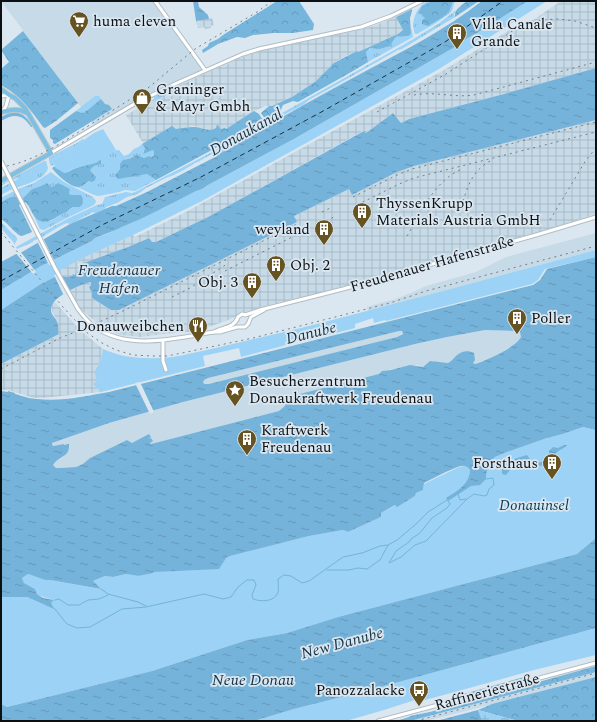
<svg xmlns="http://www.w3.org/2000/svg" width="597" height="722" viewBox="0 0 597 722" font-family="Spectral,serif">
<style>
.built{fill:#c6dae7}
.industrial{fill:url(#industrial-grid)}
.grass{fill:url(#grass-tufts)}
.forest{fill:url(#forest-crowns)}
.wetland{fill:url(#wetland-marsh)}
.park{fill:#9bd2f5}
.water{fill:url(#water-ripples);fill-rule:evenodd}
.pier{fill:#dbe7f0}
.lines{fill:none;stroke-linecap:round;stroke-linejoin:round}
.stream{stroke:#75b3da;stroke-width:1}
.ferry{stroke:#153243;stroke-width:1;stroke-dasharray:5 4;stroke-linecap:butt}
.minor-casing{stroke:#b1bdc5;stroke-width:5}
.major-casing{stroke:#c5c6c6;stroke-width:6}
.minor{stroke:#fff;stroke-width:3}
.major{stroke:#7cc0e3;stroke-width:4}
.rail{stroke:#777f85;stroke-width:1;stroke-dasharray:2 4;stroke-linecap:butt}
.minor-bridge-casing{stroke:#b1bdc5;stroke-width:5;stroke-linecap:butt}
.minor-bridge{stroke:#fff;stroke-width:3}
.labels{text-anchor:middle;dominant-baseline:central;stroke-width:3.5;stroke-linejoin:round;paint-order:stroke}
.poi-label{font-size:15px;fill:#0c1013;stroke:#dbe7f0;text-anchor:start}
.street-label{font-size:15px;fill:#0c1013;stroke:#dbe7f0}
.park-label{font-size:15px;font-style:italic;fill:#043a54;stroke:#dbe7f0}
.water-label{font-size:16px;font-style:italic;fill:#153243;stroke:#dbe7f0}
</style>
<defs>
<pattern id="industrial-grid" width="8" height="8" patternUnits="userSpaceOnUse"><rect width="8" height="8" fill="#c6dae7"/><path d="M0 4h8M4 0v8" fill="none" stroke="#a9bac5"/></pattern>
<pattern id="grass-tufts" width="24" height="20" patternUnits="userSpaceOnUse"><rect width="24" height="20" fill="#9bd2f5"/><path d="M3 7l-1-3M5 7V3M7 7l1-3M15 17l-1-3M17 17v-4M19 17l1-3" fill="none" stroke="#84b3d1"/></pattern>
<pattern id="forest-crowns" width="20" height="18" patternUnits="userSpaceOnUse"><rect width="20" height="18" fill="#76b5dc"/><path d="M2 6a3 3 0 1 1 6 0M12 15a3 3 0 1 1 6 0" fill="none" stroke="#659bbc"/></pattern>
<pattern id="wetland-marsh" width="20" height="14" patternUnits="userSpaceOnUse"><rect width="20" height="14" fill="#9bd2f5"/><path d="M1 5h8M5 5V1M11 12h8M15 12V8" fill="none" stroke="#84b3d1"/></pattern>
<pattern id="water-ripples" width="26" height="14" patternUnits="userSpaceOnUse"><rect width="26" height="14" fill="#75b3da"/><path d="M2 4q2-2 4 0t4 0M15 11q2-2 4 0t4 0" fill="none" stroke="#6499ba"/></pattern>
</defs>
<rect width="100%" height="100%" fill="#dbe7f0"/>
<g class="built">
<path d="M1 1H155L205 70 154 94 96 127Z"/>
<path d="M596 233V250L368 311 367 307 383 302 393 300 411 293 426 286 476 272 506 257Z"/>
<path d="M485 330 518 331 520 332 521 337 519 340 511 347 493 357 475 364 455 357 451 362 448 363 430 361 423 367 417 365 382 371 379 374 285 406 280 411 151 444 148 439 132 443 127 440 90 458 83 465 76 467 60 468H56L53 465 55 462 65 455 64 444 53 446 52 444V443L109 423 183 402 415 344 447 337Z"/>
<path d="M399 331H402L403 333 397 337 209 385 205 384 203 383 204 380 208 378Z"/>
<path d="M596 672V677L427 721H410Z"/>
</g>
<g class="industrial">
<path d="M561 1H596V68L504 94 409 119 401 123 393 113 366 133 363 131 208 217 156 242H152L148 238 128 247 81 264 77 273 69 277 62 276 59 270 85 257 133 235 135 237 186 212 444 70 521 23 533 20Z"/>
<path d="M396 17 403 30 398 34 358 52 357 51 344 57 332 64V65L320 78 292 97 272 106H265L257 110 246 116 226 129 222 130 217 124 216 128 212 130H205L194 126 176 129 173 128 143 143 126 115 154 99 157 104 159 98 167 91 176 87 219 67H222L235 60 250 54 276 47 355 31 373 26Z"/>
<path d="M212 18 214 25 211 26V28L205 29 204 27 198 28 196 21Z"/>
<path d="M596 120V214L537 233 327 291 269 305 198 331 164 334 141 337 120 335 102 327 84 312 80 308 70 291 83 284 90 282 91 284 89 287 92 293V298L111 310H119L296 222 294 216 349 189 352 195 397 172 414 166Z"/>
<path d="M55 302 79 329 103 349 100 363 98 365 97 380V388L101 392 41 398H34L8 390H1V364L59 334 57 321 52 311V306Z"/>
</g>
<g class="grass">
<path d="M427 1H455L452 11 450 13 436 23 417 34H415C410 22 416 8 427 1Z"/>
<path d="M456 10 454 14 455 17 402 49 398 50 338 84 309 100 303 105 258 128 260 130 242 141 240 138 229 145V149L220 154V152L218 153 216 150 405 44 438 24Z"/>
<path d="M411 27 413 36V37L368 62 366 52 370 48 380 49 390 46 395 38 398 36H408L411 33Z"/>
<path d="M175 86 176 87 179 92 177 90 160 98 161 101 158 102 157 104 154 99V97Z"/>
<path d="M95 96H99L101 99 89 109 83 113 76 111Z"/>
<path d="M83 139 84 140 64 154 52 160 54 165 51 166 49 161V157L77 143Z"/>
<path d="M142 144 145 148 143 153 153 150 154 152V155L152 157 149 156 144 158 138 155H136L132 158 125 159 120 167V169L116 174 130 176 147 174 156 180 135 191 125 190 119 192 99 196 94 195 77 187C84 186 90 181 95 175L90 170 94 166 100 164 101 159C107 155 111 150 119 150L124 156C130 154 130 153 134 149 137 148 140 146 142 144Z"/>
<path d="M216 150 217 152H215L198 162H197C190 166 175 176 168 177L146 188 141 192 135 195 127 197 117 203 106 207 105 209 95 213 93 212 78 220 77 221 70 224 67 223 62 225 42 237 33 241V242L17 249 16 247 69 218 97 205 102 204 105 197 126 192 132 193 135 192Z"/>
<path d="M44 161H46L48 168C45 180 23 185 13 189 9 190 5 193 1 195V188L18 179 19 178 7 182 1 186V184Z"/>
<path d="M51 172 52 173 64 182 93 197 96 201 95 204 92 206 71 216 44 230 40 229 34 216 37 219 51 221 62 214 67 212 73 207 77 195H72L69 194 70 189 58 184 54 186 51 187 47 183 41 186 32 189 23 198C11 195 10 196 1 203V198L18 189 34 183Z"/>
<path d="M1 222 17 238V240L14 245V243L1 228Z"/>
</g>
<g class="forest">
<path d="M277 1H299L314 24 313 30 293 33H274L253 35 245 38 237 37 218 44 203 53 202 50 208 46 209 43 218 39 223 35Z"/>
<path d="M432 1H453L449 12 443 17 428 26 422 24V20L425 18 422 14H419L418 13 422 6Z"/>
<path d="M467 1H479L455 17C454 9 461 6 467 1Z"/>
<path d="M412 9V11L410 18 411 33 410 35 408 36H398L395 38 390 46 380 49 370 48 366 52 368 62 353 71 298 102 293 101 283 105 280 112 266 120 261 113 269 106H272L292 97 316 81 332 65V64L357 51 358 52 398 34 403 30 396 17Z"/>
<path d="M23 31 78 103 56 121 45 128 43 127C30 109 21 96 1 85V69L9 62 1 50Z"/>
<path d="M101 99 105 104 109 105 112 109 55 144 53 143V140L50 138V130L76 111 83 113 89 109Z"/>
<path d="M254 111 259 114 264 122 156 180 147 174 118 179 116 177V174L120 169V164L123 160 132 158 136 155H138L144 158 149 156 152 157 154 155V152L153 150 143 154 145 148 142 144 172 126 176 129C181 128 187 127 193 127 201 126 207 133 216 128L217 124 221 129 225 128 226 129 246 116Z"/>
<path d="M14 112C24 113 28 119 33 127H31C23 114 14 113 1 121V117L9 113Z"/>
<path d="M101 159V164L94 166 90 170 96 177 95 180 92 182 89 181C86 183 82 187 78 187 70 187 56 174 52 168L55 166 56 168 68 172C78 165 91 166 101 159Z"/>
<path d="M47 183 51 187 54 186 58 183 70 189 69 194 72 195H81L83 199 82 205 79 207C78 207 74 207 73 207 71 208 69 210 68 211 64 214 66 212 62 214 54 218 48 225 38 220 32 216 31 207 25 202L19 205 32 232C29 233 25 235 22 236 17 236 8 223 1 219V203C10 196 11 195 23 198L32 189 41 186Z"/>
<path d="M596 666V672L410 721H396L409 717 410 716 430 712Z"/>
<path d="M524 677 525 680 460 697V695Z"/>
<path d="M596 677V721H518L478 710 492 704Z"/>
</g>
<path class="wetland" d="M478 710 518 721H482Z"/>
<g class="park">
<path d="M528 1H547L439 69 200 202 133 235 85 257 60 270 62 276 45 282 1 310V290L41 266 92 241C96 236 102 236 107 234 112 232 115 229 120 228L165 207 195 191 206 187 208 185 292 140 455 47 459 43 482 30Z"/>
<path d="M103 129 116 150 113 151 112 152H111L96 163 72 169 66 173H64L56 168 52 160 64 154 94 133Z"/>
<path d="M596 250V257L545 269 538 280 532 284 386 321 385 320 374 323 373 318 355 324V328L309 340 307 335 285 342 286 345 241 357 239 348 203 356 205 366 101 392 93 384 97 381C93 369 96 371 100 362 102 358 102 353 103 349 120 357 141 359 159 358 175 358 191 353 207 350 239 343 270 335 301 328 400 303 498 276 596 250Z"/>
<path d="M583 427 594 430H596V538L577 554 338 617 287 633 247 640 152 671 7 707 1 704V597H27L50 607 51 603 54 600 43 597 37 594 35 589 24 583 22 578 28 574 45 580H50L100 589 93 581 105 576 113 577 126 574 138 576 153 572 226 558 230 556 309 536 343 530 348 532 381 517V513L396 505 397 506 415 496 416 493 423 490 424 484 457 468 495 457 507 452 547 438 563 434Z"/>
<path d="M596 628V655L534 670 440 696 425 700 421 698 384 710 346 721H254L294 709 377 688Z"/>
</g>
<g class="water">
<path d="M193 1H198L199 7 208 15 209 19 196 21Z"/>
<path d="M482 1H528L482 30 459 43 455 47 292 140 208 185C204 189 197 190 192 193 169 205 146 217 122 227 118 229 113 231 108 233 102 236 96 236 92 241L41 266 1 290V262L16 254 22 252 70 224 112 206H116L147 192 217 156 218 153 221 152V153L229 149C272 122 317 97 362 73 403 51 445 30 482 1Z"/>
<path d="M596 68V120L414 166 397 172 352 195 349 189 294 216 297 222 119 310H111L92 298V293L89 287 91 285V283L90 282C80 285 60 294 54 302 52 305 51 308 51 311 52 316 56 318 57 322 59 325 58 331 59 334L1 364V310L41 284 55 277 62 276 68 277 72 276 73 274 74 275 77 273 81 264 128 247 149 238 152 242H156L208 217 364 131 366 133 393 113 401 123 409 119 504 94Z"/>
<path d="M596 257V430H595L583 427 563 434 547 438 507 452 495 457 489 462 486 475V479L480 485 471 486 448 501 446 498C456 492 470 484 470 470 469 468 468 467 465 466 459 464 431 480 424 483L423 490 416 493 415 496 397 507 395 505 381 513V517L348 532 343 530 309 536 230 556 226 558 219 569 154 572 153 573 138 576 126 574 113 577 105 576 93 581 101 589 50 580H45L28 574 22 578 24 583 35 589 37 594 43 598 54 600 51 603 54 609 27 597H1V391L8 392V391L15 393V394C23 396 30 399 37 399 61 402 86 396 109 392L533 285 540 280 547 269ZM485 330 518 331 520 332 521 337C515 348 487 360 475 364L473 363 475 360 474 353C468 350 461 351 456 356 453 359 452 361 448 363L430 361 423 367 410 365 391 370 382 371 379 374 288 397 285 406 279 411 151 444 150 443 153 441 151 438 148 439 151 437 149 434 132 443 127 440 90 458 83 464 76 467 60 468H56L53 465C59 455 70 458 69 444L64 445V444L53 446 52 444V443L109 423 183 402 415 344 447 337ZM399 331H402L403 334 397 337 209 384H205L203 383 204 380 208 378Z"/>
<path d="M564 445H567C564 449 560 449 556 453 555 454 554 457 553 458 545 469 536 466 526 462L512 467 506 475 502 474V468L517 458 527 455 532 462C540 464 544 462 549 455V451L553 447 558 448Z"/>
<path d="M596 538V628L377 688 294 709 254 721H1V704L7 707 152 671 247 640 287 633 338 617 577 554Z"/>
<path d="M478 710 482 721H436Z"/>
</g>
<g class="pier">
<path d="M43 238 55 262 49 265 37 241Z"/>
<path d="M19 250 24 256 36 272 33 274 15 252Z"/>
<path d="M61 274 71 293 64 296 54 275Z"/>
<path d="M140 382 154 412 150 414 135 383Z"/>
</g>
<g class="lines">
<g class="stream">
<path d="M458 494 460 500 466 499"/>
<path d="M448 501 450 504 447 508 432 518 420 533 411 539 409 542 396 551 389 563 401 557 415 545 426 541 467 499 474 494 484 496 487 495 489 489 494 485 493 478 486 479"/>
<path d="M327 570H349L358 568 367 569 380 560 388 545 397 540 416 524 428 512 447 500"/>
<path d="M101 589 108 594 138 602 146 606"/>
<path d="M55 600 59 599 68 605H79L88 600 99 599 108 595"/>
<path d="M54 608 67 624 77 628 90 627 122 609 146 607 204 594 223 599 231 597 238 587 247 580H254L256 585 252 595 253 599C261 602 275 602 278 592 279 588 278 583 278 579L284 575 291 576 302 583 309 581 343 557 362 553 380 546 388 545"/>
</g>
<path class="ferry" d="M1 281 102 225 201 177 325 110 445 42 503 1"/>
<defs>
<g id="minor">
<path d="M155 1 205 70"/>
<path d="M1 96 9 95 6 106 2 112"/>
<path d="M51 153 136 103 177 83 243 54 259 49 361 27 391 16 422 1"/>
<path d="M78 309C83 316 88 322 95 327 129 351 176 338 214 332H220L237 327H245L248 324 251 317 264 310"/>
<path d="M214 332C222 327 235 328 238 317L242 314 245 315 260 310 343 289 536 235 596 217"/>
<path d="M163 341V361L166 370"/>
<path d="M378 721 596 663"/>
</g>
<g id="major">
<path d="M1 89 9 95 15 98 25 108 51 153 1 181"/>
<path d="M1 112C11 110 18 108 27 113"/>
</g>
</defs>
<use href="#minor" class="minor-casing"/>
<use href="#major" class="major-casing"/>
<use href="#minor" class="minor"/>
<use href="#major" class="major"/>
<g class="rail">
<path d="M414 95C434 91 454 98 474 95L596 62"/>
<path d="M377 112 446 74 514 30 526 24 541 20 558 19 575 21 596 28"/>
<path d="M1 167C23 164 44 153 63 142L148 88 195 49 257 12 272 1"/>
<path d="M353 197 397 175 412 169 596 122"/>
<path d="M357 205 399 184 414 178 596 132"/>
<path d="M461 207C468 187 470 173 490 161"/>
<path d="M322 212 330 208"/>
<path d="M550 220 586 160 596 148"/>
<path d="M326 221 334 217"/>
<path d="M1 232 62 306 86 332 102 343 116 350 133 355 152 356H167L182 353 253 338 390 303 426 291 596 246"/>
<path d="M407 236C422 211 434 181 462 169"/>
<path d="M225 271 302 232"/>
<path d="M172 297 190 288 227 264"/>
<path d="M95 324 125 310 297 224"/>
<path d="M1 369 60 338 78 331"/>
<path d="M416 721 596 673"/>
</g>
<defs>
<path id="minor-bridge" d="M1 161 55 268 78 309"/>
</defs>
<use href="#minor-bridge" class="minor-bridge-casing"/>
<use href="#minor-bridge" class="minor-bridge"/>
</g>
<defs>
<symbol id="supermarket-pin" viewBox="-11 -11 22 30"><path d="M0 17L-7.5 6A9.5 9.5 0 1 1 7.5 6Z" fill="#675322" stroke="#dbe7f0"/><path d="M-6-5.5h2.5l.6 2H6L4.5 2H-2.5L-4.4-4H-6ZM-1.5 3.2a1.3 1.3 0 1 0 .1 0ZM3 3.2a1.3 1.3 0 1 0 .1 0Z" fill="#fff"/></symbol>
<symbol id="building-pin" viewBox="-11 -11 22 30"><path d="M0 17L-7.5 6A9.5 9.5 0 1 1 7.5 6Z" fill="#675322" stroke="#dbe7f0"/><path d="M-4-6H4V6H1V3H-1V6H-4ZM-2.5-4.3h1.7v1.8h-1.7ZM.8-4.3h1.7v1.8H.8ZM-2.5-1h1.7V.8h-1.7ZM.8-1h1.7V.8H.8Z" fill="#fff"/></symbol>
<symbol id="shop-pin" viewBox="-11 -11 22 30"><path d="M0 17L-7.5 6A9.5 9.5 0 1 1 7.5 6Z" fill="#675322" stroke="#dbe7f0"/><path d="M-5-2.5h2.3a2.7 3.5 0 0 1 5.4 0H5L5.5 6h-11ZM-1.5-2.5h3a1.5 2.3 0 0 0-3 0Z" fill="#fff"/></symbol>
<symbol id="restaurant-pin" viewBox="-11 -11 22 30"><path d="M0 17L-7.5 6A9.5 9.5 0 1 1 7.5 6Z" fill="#675322" stroke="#dbe7f0"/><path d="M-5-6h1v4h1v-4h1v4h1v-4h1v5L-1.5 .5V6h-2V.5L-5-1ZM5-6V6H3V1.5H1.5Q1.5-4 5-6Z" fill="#fff"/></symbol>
<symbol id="sight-pin" viewBox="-11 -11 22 30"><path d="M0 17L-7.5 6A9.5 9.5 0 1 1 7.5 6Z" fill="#675322" stroke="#dbe7f0"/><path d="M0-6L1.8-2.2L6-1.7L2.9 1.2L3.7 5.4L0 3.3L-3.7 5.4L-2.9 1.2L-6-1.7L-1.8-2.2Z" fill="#fff"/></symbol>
<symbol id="bus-pin" viewBox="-11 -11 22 30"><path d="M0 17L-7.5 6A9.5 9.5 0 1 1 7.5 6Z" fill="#675322" stroke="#dbe7f0"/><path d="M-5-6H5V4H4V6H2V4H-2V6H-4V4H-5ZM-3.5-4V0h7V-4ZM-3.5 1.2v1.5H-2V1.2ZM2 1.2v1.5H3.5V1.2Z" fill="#fff"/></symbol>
</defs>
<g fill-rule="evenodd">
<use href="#supermarket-pin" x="68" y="10" width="22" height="30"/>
<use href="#building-pin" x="446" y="22" width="22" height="30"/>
<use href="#shop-pin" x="131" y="87" width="22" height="30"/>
<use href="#building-pin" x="351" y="201" width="22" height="30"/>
<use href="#building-pin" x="313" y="218" width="22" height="30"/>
<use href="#building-pin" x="265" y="254" width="22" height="30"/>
<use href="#building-pin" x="241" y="271" width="22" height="30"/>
<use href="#building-pin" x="506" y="307" width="22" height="30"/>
<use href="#restaurant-pin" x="187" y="315" width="22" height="30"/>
<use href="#sight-pin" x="224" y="379" width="22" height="30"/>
<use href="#building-pin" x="236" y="428" width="22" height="30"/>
<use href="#building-pin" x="541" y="452" width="22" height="30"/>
<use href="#bus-pin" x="408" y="679" width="22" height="30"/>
</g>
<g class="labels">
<g class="poi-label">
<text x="93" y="21">huma eleven</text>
<text x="471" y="24">Villa Canale<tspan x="471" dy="17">Grande</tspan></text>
<text x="156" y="89">Graninger<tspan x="156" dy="17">&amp; Mayr Gmbh</tspan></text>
<text x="376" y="203">ThyssenKrupp<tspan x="376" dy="17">Materials Austria GmbH</tspan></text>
<text x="310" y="229" text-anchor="end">weyland</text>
<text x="290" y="265">Obj. 2</text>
<text x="238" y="282" text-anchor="end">Obj. 3</text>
<text x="531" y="318">Poller</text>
<text x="184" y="326" text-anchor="end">Donauweibchen</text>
<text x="249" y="381">Besucherzentrum<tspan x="249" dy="17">Donaukraftwerk Freudenau</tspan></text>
<text x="261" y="430">Kraftwerk<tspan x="261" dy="17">Freudenau</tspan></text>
<text x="538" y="463" text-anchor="end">Forsthaus</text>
<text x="405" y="690" text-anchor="end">Panozzalacke</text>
</g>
<g class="street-label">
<text transform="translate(432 264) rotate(-16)">Freudenauer Hafenstraße</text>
<text transform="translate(487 692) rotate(-15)">Raffineriestraße</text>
</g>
<g class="park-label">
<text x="534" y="505">Donauinsel</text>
</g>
<g class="water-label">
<text transform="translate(246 132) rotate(-29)">Donaukanal</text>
<text x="119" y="270">Freudenauer<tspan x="119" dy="18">Hafen</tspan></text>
<text transform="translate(311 333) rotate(-14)">Danube</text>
<text transform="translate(342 643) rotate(-15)">New Danube</text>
<text x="253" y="680">Neue Donau</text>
</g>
</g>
<rect width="597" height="722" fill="none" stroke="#0c1013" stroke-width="4"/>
</svg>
